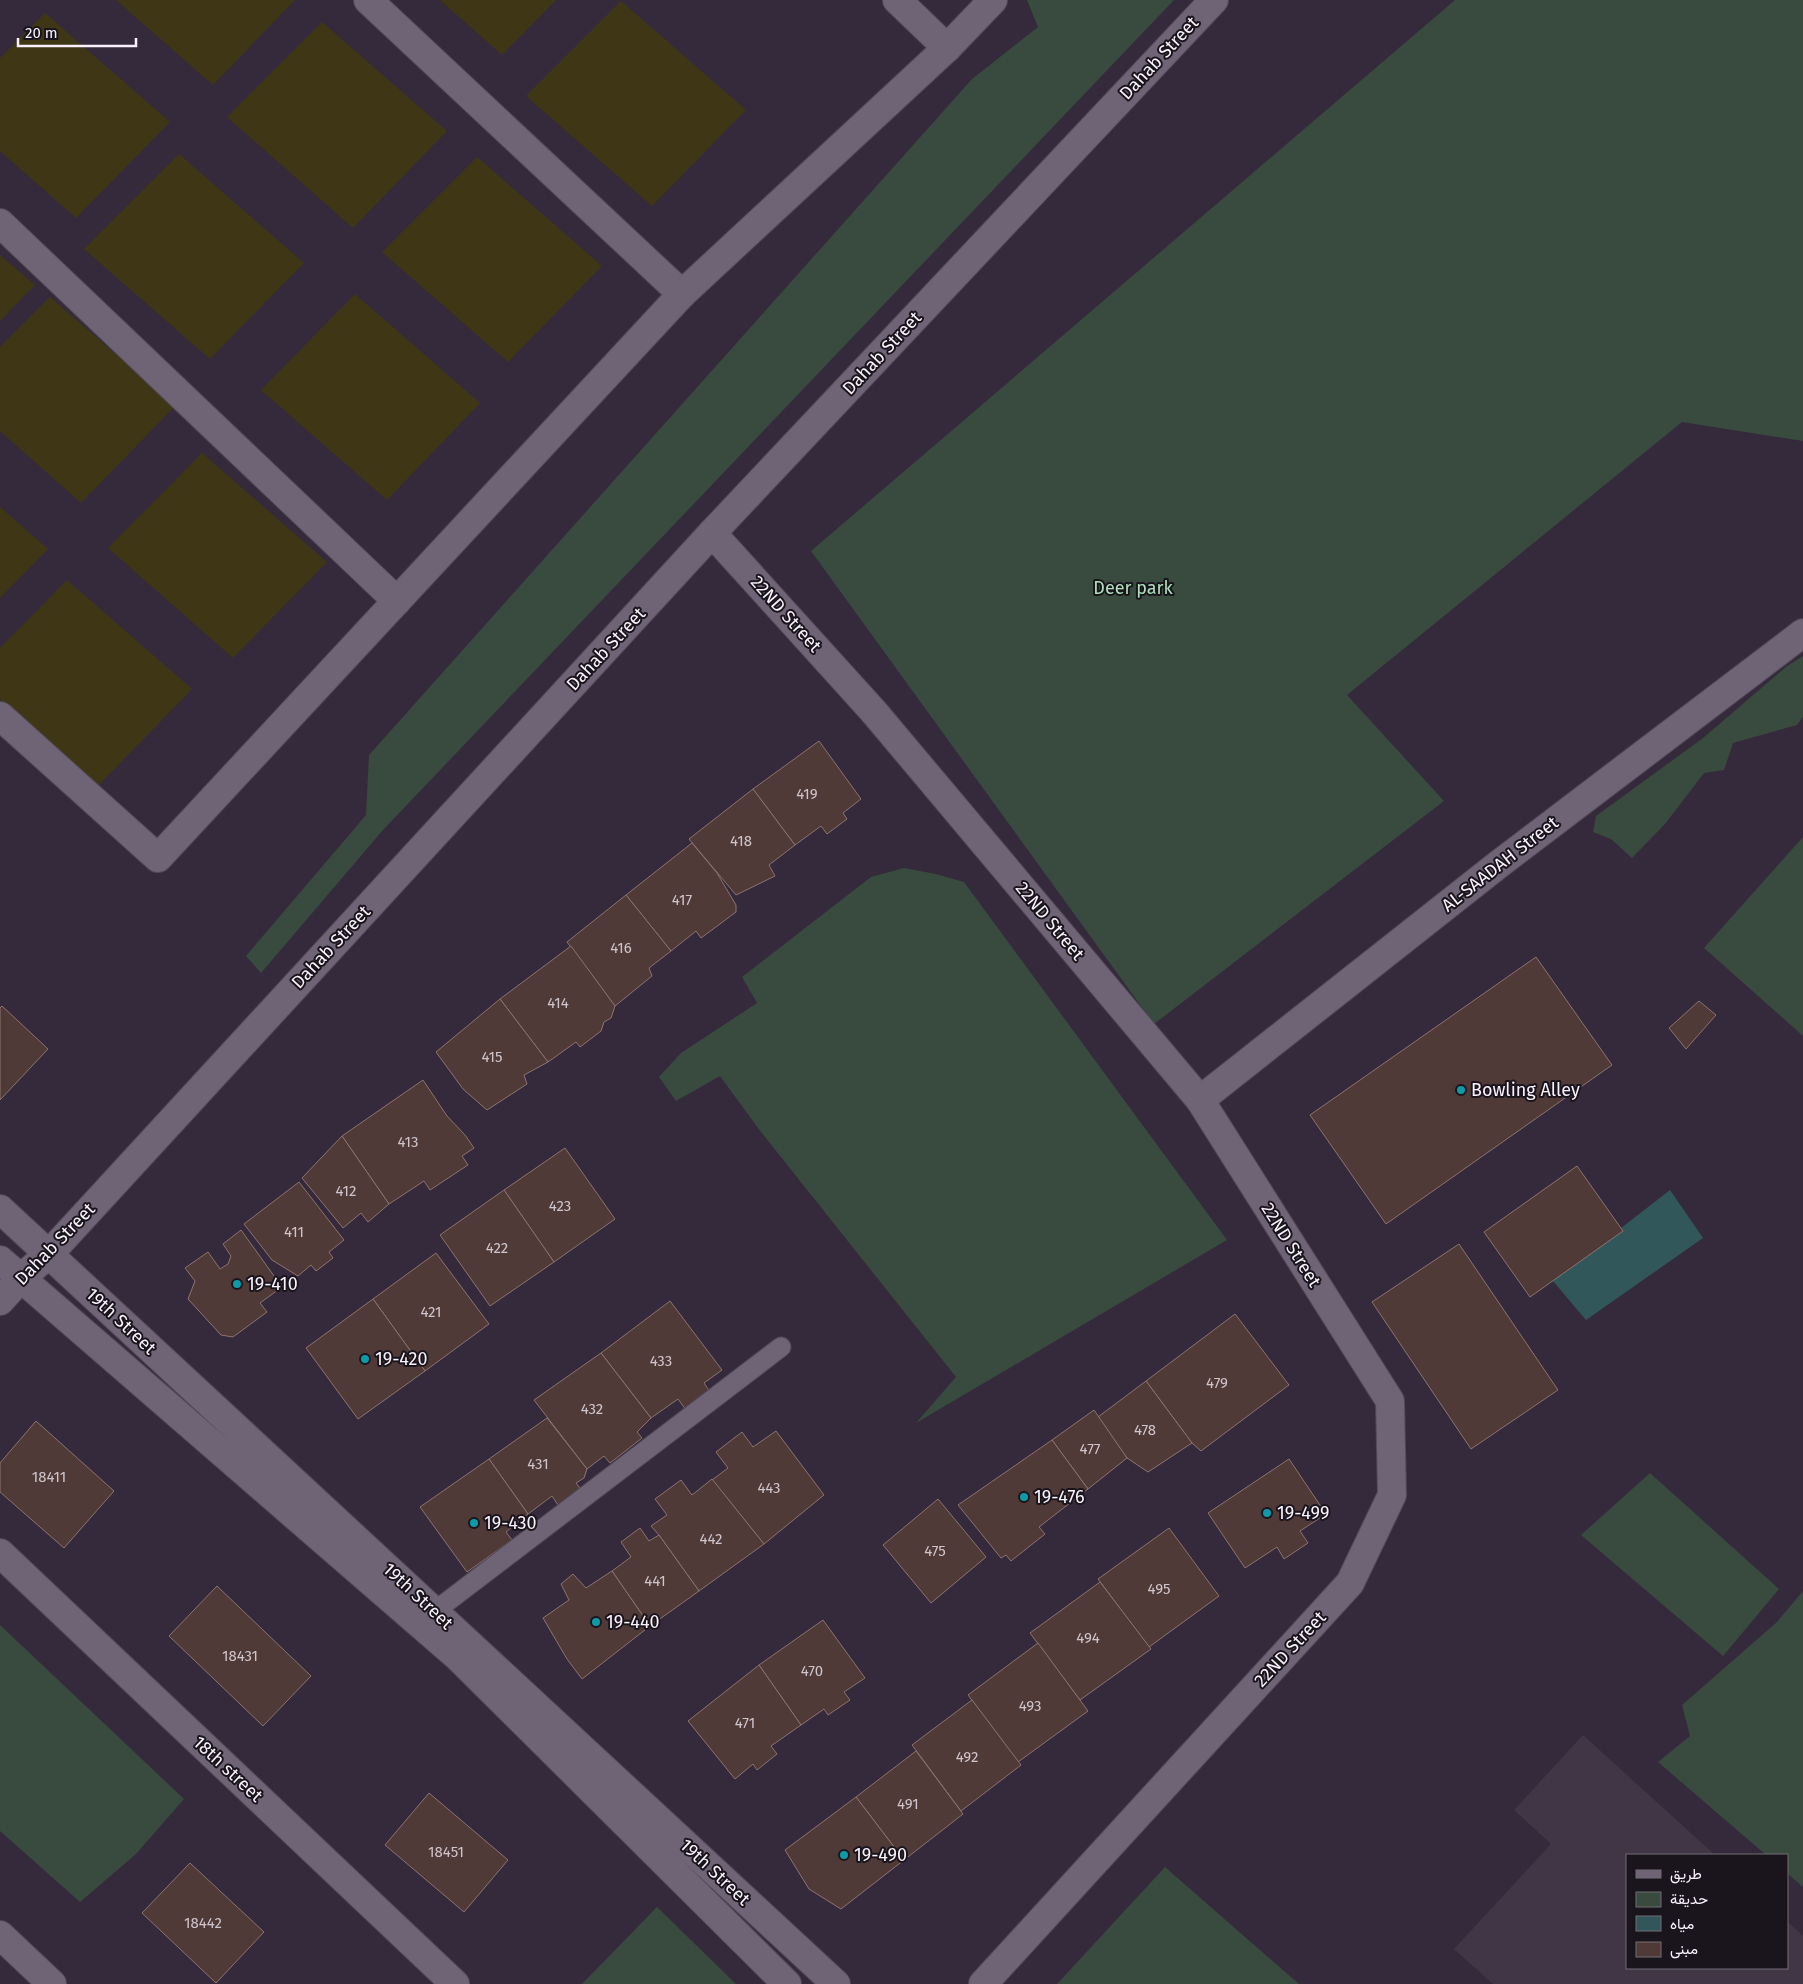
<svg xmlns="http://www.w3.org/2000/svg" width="1803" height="1984" viewBox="0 0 1803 1984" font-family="'Fira Sans',Vazirmatn,sans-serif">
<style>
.education{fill:#403646}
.green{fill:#394a3e}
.sand{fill:#3f3616}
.water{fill:#32575b}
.building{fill:#503a37;stroke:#8c736f}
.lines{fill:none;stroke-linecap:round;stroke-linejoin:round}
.lane-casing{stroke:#514956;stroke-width:21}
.street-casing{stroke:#514956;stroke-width:30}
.lane{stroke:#6f6376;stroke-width:19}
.street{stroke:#6f6376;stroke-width:28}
.culture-dot{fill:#0f9aa8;stroke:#1a151c;stroke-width:2}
.labels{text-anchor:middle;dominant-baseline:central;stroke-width:4;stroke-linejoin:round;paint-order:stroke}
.number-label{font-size:15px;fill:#cfc4cc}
.street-label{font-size:18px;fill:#f9f2fd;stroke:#1a151c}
.park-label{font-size:18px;fill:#ade0bb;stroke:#1a151c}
.poi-label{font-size:18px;fill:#f9f2fd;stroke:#1a151c;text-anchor:start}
</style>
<rect width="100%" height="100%" fill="#352a3b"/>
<path class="education" d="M1583 1735 1715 1855H1627V1968H1787V1921L1803 1936V1984H1493L1454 1949 1551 1844 1514 1810Z"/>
<g class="green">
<path d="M1027 0H1174L383 830 261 973 246 956 366 815 369 755 972 79 1038 27Z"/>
<path d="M1455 0H1803V441L1682 422 1347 695 1444 801 1154 1024 811 551Z"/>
<path d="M1803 656V717L1797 725 1733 743 1724 770 1704 773 1665 824 1632 858 1611 839 1593 832 1596 816 1703 738 1787 666Z"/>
<path d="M1803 837V1036L1704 948Z"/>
<path d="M904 868 936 874 964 882 1227 1240 916 1423 956 1377 761 1132 720 1076 676 1101 659 1077 681 1053 757 1003 742 977 871 877Z"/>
<path d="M1650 1473 1779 1589 1723 1656 1581 1535Z"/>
<path d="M1803 1591V1887L1787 1873V1855H1766L1658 1762 1690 1736 1682 1705 1777 1622Z"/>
<path d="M0 1625 184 1799 136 1854 80 1902 0 1831Z"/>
<path d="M1165 1867 1299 1984H1057Z"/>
<path d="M657 1907 736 1984H582Z"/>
</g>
<g class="sand">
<path d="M116 0H295L213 85Z"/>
<path d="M440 0H556L502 55Z"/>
<path d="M621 1 746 110 652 206 526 96Z"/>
<path d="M45 13 170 122 76 218 0 151V58Z"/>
<path d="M322 22 447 131 353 228 227 117Z"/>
<path d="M179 154 304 263 210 359 84 249Z"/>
<path d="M477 157 602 266 508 362 382 252Z"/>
<path d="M0 255 35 285 0 321Z"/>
<path d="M355 294 480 403 387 500 261 390Z"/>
<path d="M50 297 175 406 81 503 0 431V347Z"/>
<path d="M202 453 327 562 233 658 108 548Z"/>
<path d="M0 507 48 549 0 598Z"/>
<path d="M67 580 192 689 98 786 0 699V648Z"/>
</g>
<path class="water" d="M1670 1190 1703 1238 1586 1320 1553 1281Z"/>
<g class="building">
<path d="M819 741 861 799 843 813 847 819 827 834 821 826 795 845 753 789Z"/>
<path d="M753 789 795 845 769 865 775 876 736 895 689 839Z"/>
<path d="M692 843 717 873 736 905V912L701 938 696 931 671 951 626 895Z"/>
<path d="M626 895 671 951 649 968 652 976 615 1006 567 942Z"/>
<path d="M571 946 615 1006 611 1018 604 1022 601 1031 580 1047 576 1042 548 1062 500 999Z"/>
<path d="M1536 957 1612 1065 1386 1224 1310 1115Z"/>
<path d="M500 999 548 1062 524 1075 527 1084 487 1110 463 1089 436 1052Z"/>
<path d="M1699 1001 1716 1015 1686 1049 1669 1028Z"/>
<path d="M2 1006 48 1049 0 1100V1008Z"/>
<path d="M423 1080 447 1116 465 1135 474 1148 462 1156 468 1165 430 1190 424 1181 389 1204 342 1136Z"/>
<path d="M342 1136 389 1204 368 1222 361 1213 343 1228 302 1178Z"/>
<path d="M565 1148 615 1219 554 1262 504 1190Z"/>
<path d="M1577 1166 1623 1231 1530 1297 1484 1232Z"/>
<path d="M299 1182 344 1240 329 1252 333 1258 316 1271 311 1265 298 1276 272 1260 244 1224Z"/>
<path d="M504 1190 554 1262 490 1306 440 1235Z"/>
<path d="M241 1230 282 1287 260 1303 267 1312 233 1337 221 1335 188 1299 195 1281 185 1268 208 1252 220 1269 228 1264 231 1256 223 1244Z"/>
<path d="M1459 1244 1558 1390 1471 1449 1372 1302Z"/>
<path d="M436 1253 489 1324 425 1371 373 1299Z"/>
<path d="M373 1299 425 1371 358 1419 306 1348Z"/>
<path d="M670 1301 722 1370 704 1383 710 1392 686 1410 678 1399 651 1418 601 1353Z"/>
<path d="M1235 1314 1289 1385 1201 1451 1192 1443 1146 1381Z"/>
<path d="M601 1353 651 1418 637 1432 642 1438 610 1463 604 1456 587 1469 534 1400Z"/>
<path d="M1146 1381 1192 1443 1148 1472 1127 1458 1098 1417Z"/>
<path d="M1094 1410 1127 1458 1088 1489 1052 1440Z"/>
<path d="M547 1418 587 1469 584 1478 576 1483 582 1491 560 1508 552 1496 528 1514 489 1459Z"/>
<path d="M36 1421 114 1491 64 1548 0 1492V1463Z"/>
<path d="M776 1431 824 1495 764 1544 712 1480 728 1468 716 1452 742 1432 753 1447Z"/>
<path d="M1052 1440 1088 1489 1039 1527 1045 1534 1011 1561 1006 1555 1001 1558 958 1505Z"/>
<path d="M489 1459 528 1514 506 1532 512 1540 467 1572 420 1507Z"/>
<path d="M1289 1459 1326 1514 1300 1531 1308 1543 1284 1559 1277 1547 1245 1568 1208 1513Z"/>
<path d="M712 1479 764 1544 699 1591 659 1535 651 1526 667 1515 655 1499 681 1480 692 1495Z"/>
<path d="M938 1499 986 1557 931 1603 883 1545Z"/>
<path d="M640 1528 649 1541 659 1535 699 1591 650 1626 612 1571 631 1557 621 1542Z"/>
<path d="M1169 1528 1219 1596 1149 1647 1098 1579Z"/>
<path d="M612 1571 650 1626 582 1679 567 1659 543 1618 569 1600 561 1584 573 1574 586 1588Z"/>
<path d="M1100 1582 1151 1649 1080 1700 1030 1633Z"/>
<path d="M217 1586 311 1676 263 1726 169 1636Z"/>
<path d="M823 1620 865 1678 844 1692 850 1700 828 1715 824 1709 801 1725 759 1665Z"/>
<path d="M1038 1643 1088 1711 1018 1762 968 1695Z"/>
<path d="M759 1665 801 1725 771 1746 777 1754 757 1770 753 1764 735 1779 688 1721Z"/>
<path d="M972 1700 1021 1765 961 1811 912 1745Z"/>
<path d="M916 1751 963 1814 904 1860 856 1797Z"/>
<path d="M429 1793 508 1860 464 1912 385 1845Z"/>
<path d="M856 1797 904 1860 841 1909 809 1889 785 1850Z"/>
<path d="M190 1863 264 1932 216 1983 142 1913Z"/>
</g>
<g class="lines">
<defs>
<path id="lane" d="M435 1611 781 1347"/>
<g id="street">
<path d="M368 0 682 294"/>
<path d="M897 0 947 48"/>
<path d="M0 223 397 601"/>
<path d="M712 533 874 712 1200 1100 1390 1401 1392 1495 1350 1583 983 1984"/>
<path d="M0 716 158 858 682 294 947 48 993 0"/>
<path d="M1200 1100 1499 864 1803 633"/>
<path d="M0 1209 836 1984"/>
<path d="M0 1260 459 1658 787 1984"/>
<path d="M0 1301 21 1278 49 1254 712 533 1214 0"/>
<path d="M0 1553 455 1984"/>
<path d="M0 1935 52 1984"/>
</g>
</defs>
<use href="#lane" class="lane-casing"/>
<use href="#street" class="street-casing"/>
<use href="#lane" class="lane"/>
<use href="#street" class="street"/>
</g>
<g class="culture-dot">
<circle cx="1461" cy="1090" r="5"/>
<circle cx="237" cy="1284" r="5"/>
<circle cx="365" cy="1359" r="5"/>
<circle cx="1024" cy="1497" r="5"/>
<circle cx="1267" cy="1513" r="5"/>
<circle cx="474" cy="1523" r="5"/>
<circle cx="596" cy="1622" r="5"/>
<circle cx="844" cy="1855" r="5"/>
</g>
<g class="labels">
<g class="number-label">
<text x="807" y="794">419</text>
<text x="741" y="841">418</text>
<text x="682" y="900">417</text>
<text x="621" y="948">416</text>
<text x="558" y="1003">414</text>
<text x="492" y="1057">415</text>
<text x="408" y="1142">413</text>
<text x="346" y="1191">412</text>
<text x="560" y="1206">423</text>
<text x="294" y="1232">411</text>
<text x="497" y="1248">422</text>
<text x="431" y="1312">421</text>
<text x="661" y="1361">433</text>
<text x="1217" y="1383">479</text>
<text x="592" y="1409">432</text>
<text x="1145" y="1430">478</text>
<text x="1090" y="1449">477</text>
<text x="538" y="1464">431</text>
<text x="49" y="1477">18411</text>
<text x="769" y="1488">443</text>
<text x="711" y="1539">442</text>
<text x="935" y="1551">475</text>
<text x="655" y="1581">441</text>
<text x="1159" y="1589">495</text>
<text x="1088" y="1638">494</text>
<text x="240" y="1656">18431</text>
<text x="812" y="1671">470</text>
<text x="1030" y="1706">493</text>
<text x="745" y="1723">471</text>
<text x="967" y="1757">492</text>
<text x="908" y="1804">491</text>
<text x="446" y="1852">18451</text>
<text x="203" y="1923">18442</text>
</g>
<g class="street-label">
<text transform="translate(1159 58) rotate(-47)">Dahab Street</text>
<text transform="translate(882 353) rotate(-47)">Dahab Street</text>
<text transform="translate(786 614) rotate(48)">22ND Street</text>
<text transform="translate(606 649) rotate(-47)">Dahab Street</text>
<text transform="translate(1500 864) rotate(-38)">AL-SAADAH Street</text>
<text transform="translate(1050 921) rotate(50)">22ND Street</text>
<text transform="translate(331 947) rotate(-47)">Dahab Street</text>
<text transform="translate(55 1244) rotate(-46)">Dahab Street</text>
<text transform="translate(1291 1245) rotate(58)">22ND Street</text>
<text transform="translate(121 1321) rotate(43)">19th Street</text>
<text transform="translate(418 1596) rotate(43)">19th Street</text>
<text transform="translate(1290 1649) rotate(-47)">22ND Street</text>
<text transform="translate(228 1769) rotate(43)">18th street</text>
<text transform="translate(715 1872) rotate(43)">19th Street</text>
</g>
<g class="park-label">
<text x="1133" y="588">Deer park</text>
</g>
<g class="poi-label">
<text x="1471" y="1090">Bowling Alley</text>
<text x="247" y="1284">19-410</text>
<text x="375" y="1359">19-420</text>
<text x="1034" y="1497">19-476</text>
<text x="1277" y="1513">19-499</text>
<text x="484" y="1523">19-430</text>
<text x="606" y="1622">19-440</text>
<text x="854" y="1855">19-490</text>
</g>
</g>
<rect x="1626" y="1854" width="162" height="115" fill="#1a151c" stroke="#736d76"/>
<rect x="1636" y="1870" width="25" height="8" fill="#6f6376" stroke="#736d76"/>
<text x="1670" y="1879" font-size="15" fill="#f9f2fd">طريق</text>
<rect x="1636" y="1892" width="25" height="15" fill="#394a3e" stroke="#736d76"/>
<text x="1670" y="1904" font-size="15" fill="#f9f2fd">حديقة</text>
<rect x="1636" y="1916" width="25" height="15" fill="#32575b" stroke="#736d76"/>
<text x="1670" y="1929" font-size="15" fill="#f9f2fd">مياه</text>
<rect x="1636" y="1942" width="25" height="15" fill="#503a37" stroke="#736d76"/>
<text x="1670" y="1954" font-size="15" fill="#f9f2fd">مبنى</text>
<path d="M18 38v8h118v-8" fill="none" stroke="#f9f2fd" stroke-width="2.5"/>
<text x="25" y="38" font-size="15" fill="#f9f2fd" stroke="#1a151c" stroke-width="4" paint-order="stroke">20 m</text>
</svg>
